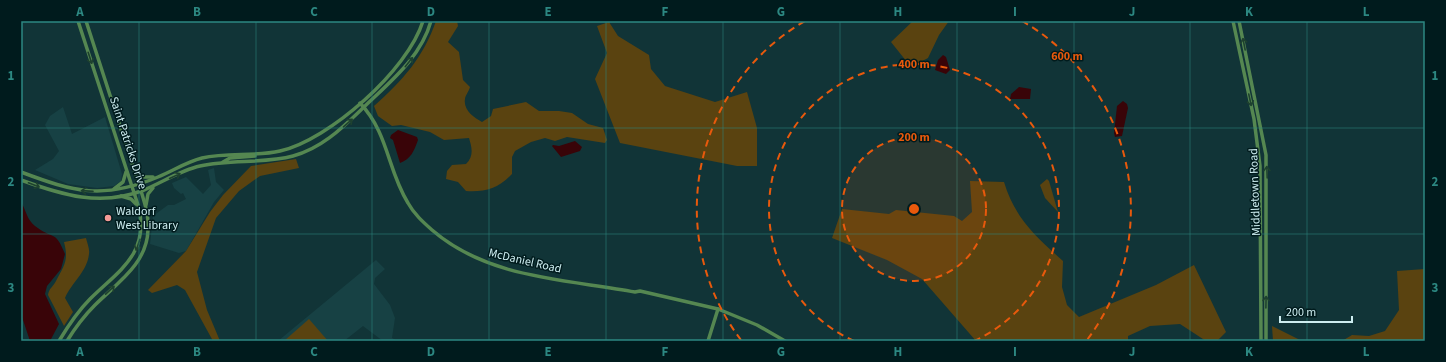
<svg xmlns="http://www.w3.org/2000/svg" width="1446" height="362" viewBox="0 0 1446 362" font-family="'Source Sans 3',sans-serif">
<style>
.built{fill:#174144}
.green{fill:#5a4310}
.water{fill:#390408}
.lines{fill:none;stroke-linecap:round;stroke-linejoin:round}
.secondary{stroke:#558751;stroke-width:3.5}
.oneway{stroke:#1e412f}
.grid{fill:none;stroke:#2c8882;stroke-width:1;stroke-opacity:0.55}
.ring{fill:none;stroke:#e8590c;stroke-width:2;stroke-dasharray:7 5}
.poi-dot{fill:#f59b97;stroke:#001b1d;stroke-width:1.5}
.labels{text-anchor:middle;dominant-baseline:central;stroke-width:3;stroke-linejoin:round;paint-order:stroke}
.street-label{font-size:12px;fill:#cdedf0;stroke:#001b1d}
.poi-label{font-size:12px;fill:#cdedf0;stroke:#001b1d;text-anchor:start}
.centre{fill:#e8590c;stroke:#001b1d;stroke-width:2}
.ring-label{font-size:12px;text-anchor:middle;font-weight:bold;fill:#e8590c;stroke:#001b1d;stroke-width:3;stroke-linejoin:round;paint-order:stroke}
.neatline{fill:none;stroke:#2c8882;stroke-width:1.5}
.grid-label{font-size:13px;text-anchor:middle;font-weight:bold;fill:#2c8882}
</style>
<rect width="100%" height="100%" fill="#113437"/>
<g class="built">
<path d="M63 107 72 134 105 117 122 174 121 181 114 186 97 188 68 184 35 170 53 159 59 151 45 125 50 116Z"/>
<path d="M214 168 216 182 224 190 214 202 186 251 179 253 150 244 153 216 168 205H174L186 199 183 193 181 194 174 188 172 183 186 177 203 194 211 185 208 170Z"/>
<path d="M376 260 385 269 375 278 374 284 390 305 395 318 392 338 398 341H383L363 326 344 341H278Z"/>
</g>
<g class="green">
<path d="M436 21H457L458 26 448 42 459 52 463 80 470 87C469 91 465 96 465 99 463 110 474 118 482 122L491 116 493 109 526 102 539 111H559L572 113 588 124 603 128 607 140 605 143 567 137 555 141 545 138 531 142 515 151 512 157V174C498 189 485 192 466 191L458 182 446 179 447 171 452 165 466 164C474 156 472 148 469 138L444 140 430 132 401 125 392 126 378 116 374 106C403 80 423 58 436 21Z"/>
<path d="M913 21H949L939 35 928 58 911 67 891 42Z"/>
<path d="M609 22 618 36 649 55 651 69 665 86 715 102 747 92 757 128V166H737L620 143 595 79 607 53 597 26Z"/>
<path d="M296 159 299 168 260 176 239 191 216 218 197 272 207 310 220 341H213L185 290 177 285 152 293 148 290 186 251 210 212 223 195 251 166Z"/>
<path d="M1047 179 1049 181 1058 212 1045 198 1040 185Z"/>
<path d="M970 181 1004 182C1015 218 1035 236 1063 261L1062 287 1067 305 1079 317 1156 285 1194 265 1226 332 1217 341H1206L1180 324 1150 326 1128 336V341H976L922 279 887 260 832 238 842 209 889 214 896 210 954 216 962 221 972 212Z"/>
<path d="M86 238C87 243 90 249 89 254 87 272 72 282 65 298L73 312 64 326 48 295C49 288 53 287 56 281 64 265 69 261 64 242Z"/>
<path d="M1425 269V341H1342L1352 335 1369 336 1385 331 1399 310 1397 271Z"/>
<path d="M309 319 328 341H284Z"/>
<path d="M1272 326 1302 341H1273Z"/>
</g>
<g class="water">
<path d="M943 55 946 57 950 70 946 74 935 70 938 60Z"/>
<path d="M1019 87 1031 89 1030 99H1010L1011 94Z"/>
<path d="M1123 101 1127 104 1128 108 1122 136 1115 137 1114 133 1117 106Z"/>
<path d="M398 130 417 137 418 140C414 151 411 159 400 163L393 140 390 138 391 135Z"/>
<path d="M575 141 582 147 580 151 561 157 552 146 553 145 559 146Z"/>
<path d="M21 202C26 210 27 220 35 226 53 240 55 229 65 254L61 269 47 286 45 294 59 324 50 341H30L21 314Z"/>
</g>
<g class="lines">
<g class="secondary">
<path d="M1233 21 1254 119 1260 166 1261 341"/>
<path d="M1239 21 1266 155V341"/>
<path d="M360 103C389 134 387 169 408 203 414 214 423 222 432 230 489 279 565 279 635 292L640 291 718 309 757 325 785 341"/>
<path d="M223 162 230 158 255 156"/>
<path d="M136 171 142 177H153"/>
<path d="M21 172C74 192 103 200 158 177 173 171 186 162 202 158 228 152 255 157 280 151 329 140 408 70 423 21"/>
<path d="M21 180C62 195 101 207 144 190 163 182 181 170 200 166 231 159 263 164 293 156 323 148 344 126 365 106 391 81 421 57 431 21"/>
<path d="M114 189 123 182 126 172"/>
<path d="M121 196 131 199 136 204"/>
<path d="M146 205 148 194 153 188"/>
<path d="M59 341C68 326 77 312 90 299 118 271 149 255 139 208L78 21"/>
<path d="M67 341C75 328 84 316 95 305 117 283 147 264 148 230 149 216 145 204 141 191L86 21"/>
<path d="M708 341 718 309"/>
</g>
</g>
<defs><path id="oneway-shaft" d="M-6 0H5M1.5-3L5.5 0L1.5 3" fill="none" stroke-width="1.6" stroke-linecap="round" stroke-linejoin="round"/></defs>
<g class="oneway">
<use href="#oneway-shaft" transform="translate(1244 44) rotate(-101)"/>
<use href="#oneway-shaft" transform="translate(90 58) rotate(72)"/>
<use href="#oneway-shaft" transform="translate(409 62) rotate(-51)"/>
<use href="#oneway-shaft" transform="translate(1250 100) rotate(78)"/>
<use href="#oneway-shaft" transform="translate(348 123) rotate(-41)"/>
<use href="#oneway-shaft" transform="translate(1267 172) rotate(-92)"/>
<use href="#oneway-shaft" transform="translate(175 176) rotate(-25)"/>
<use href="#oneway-shaft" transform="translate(34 185) rotate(21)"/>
<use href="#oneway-shaft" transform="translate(87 191) rotate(-176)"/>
<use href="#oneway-shaft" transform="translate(138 245) rotate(109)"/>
<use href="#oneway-shaft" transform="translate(110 290) rotate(-43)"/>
<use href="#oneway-shaft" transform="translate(1266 302) rotate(-89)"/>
</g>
<path class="grid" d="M139 21V341M256 21V341M372 21V341M489 21V341M606 21V341M723 21V341M840 21V341M957 21V341M1074 21V341M1190 21V341M1307 21V341M21 128H1425M21 234H1425"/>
<circle cx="914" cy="209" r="72" fill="#e8590c" fill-opacity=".12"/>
<g class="ring">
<circle cx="914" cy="209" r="72"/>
<path d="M854 341A145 145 0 1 1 974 341"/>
<path d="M741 340A217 217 0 0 1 805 21M1022 21A217 217 0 0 1 1087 340"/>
</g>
<circle class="poi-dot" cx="108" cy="218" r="4"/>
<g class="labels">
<g class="street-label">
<text transform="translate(128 143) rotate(72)">Saint Patricks Drive</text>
<text transform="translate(1255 192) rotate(-92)">Middletown Road</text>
<text transform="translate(525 261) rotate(13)">McDaniel Road</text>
</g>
<g class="poi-label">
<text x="116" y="211">Waldorf<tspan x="116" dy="14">West Library</tspan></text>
</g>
</g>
<circle cx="914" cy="209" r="6" class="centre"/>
<g class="ring-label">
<text x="1067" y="60">600 m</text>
<text x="914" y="68">400 m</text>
<text x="914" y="141">200 m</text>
</g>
<rect width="1446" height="362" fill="none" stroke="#001b1d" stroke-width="44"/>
<path d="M1280 316v6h72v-6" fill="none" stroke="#cdedf0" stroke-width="2"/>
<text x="1286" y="316" font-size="12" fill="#cdedf0" stroke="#001b1d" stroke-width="3" paint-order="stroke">200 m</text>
<rect x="22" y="22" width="1402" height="318" class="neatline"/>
<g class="grid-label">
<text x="80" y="16">A</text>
<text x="197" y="16">B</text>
<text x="314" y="16">C</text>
<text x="431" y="16">D</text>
<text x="548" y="16">E</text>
<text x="665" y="16">F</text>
<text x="781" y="16">G</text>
<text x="898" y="16">H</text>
<text x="1015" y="16">I</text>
<text x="1132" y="16">J</text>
<text x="1249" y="16">K</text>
<text x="1366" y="16">L</text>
<text x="11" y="80">1</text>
<text x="1435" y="80">1</text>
<text x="11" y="186">2</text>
<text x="1435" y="186">2</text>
<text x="11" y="292">3</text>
<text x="1435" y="292">3</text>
<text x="80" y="356">A</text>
<text x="197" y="356">B</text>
<text x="314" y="356">C</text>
<text x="431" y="356">D</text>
<text x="548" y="356">E</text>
<text x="665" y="356">F</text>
<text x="781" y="356">G</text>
<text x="898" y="356">H</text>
<text x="1015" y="356">I</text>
<text x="1132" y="356">J</text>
<text x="1249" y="356">K</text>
<text x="1366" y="356">L</text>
</g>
</svg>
